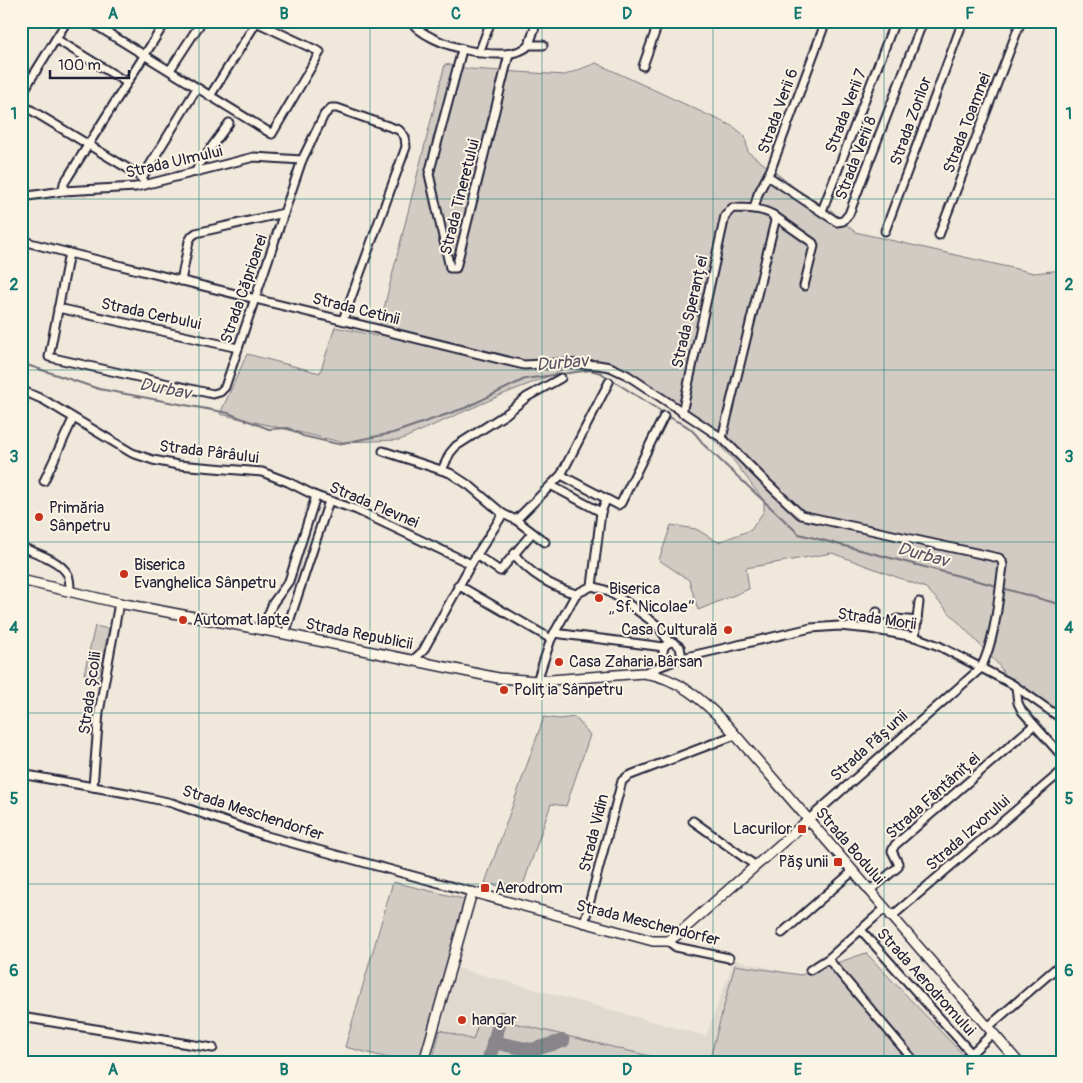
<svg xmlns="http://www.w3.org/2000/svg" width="1083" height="1083" viewBox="0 0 1083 1083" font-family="Pangolin,sans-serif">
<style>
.built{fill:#e0d9cf}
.green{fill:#d1cbc3;stroke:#7a767f}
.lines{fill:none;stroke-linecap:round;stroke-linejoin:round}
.stream{stroke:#716f79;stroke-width:2}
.taxiway{stroke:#88858b;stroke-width:14}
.minor-casing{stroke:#22223b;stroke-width:11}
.major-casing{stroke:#22223b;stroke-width:12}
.minor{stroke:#fcf5e5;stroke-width:7}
.major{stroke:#fcf5e5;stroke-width:9}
.grid{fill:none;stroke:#0f766e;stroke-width:1;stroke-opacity:0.55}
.poi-dot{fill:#c8321e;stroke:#fcf5e5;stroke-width:2}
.labels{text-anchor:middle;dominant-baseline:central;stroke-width:4;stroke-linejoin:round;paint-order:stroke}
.street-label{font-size:16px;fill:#22223b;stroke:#fcf5e5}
.poi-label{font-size:16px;fill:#22223b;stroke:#fcf5e5;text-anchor:start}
.water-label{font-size:18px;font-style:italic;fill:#575564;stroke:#fcf5e5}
.neatline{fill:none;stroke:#0f766e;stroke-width:2}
.grid-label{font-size:16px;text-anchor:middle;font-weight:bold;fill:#0f766e}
</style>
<rect width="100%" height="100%" fill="#efe8db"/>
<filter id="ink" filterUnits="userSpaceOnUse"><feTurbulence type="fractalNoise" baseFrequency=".02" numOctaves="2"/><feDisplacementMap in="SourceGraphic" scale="10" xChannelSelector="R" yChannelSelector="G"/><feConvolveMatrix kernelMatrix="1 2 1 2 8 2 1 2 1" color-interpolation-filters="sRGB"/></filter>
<g filter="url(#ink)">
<path class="built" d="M736 960 802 976 879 1062H432L457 968 706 1036 733 963Z"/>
<g class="green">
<path d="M596 63 734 127 745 136 748 152 798 190 832 211 855 232 1034 273 1062 270V727L1012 684 997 663 926 588 832 553 746 568 749 589 698 610 689 580 659 560 671 525 696 529 718 542 751 530 764 511V501L731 457 706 432 642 379 626 369 611 363 597 361 582 360 547 377 506 393 400 440 341 442 220 414 247 354 320 373 335 327 377 336 445 64 470 69 565 75Z"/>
<path d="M95 626 109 629 98 677 84 674Z"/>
<path d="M544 717 559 719 575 717 590 735 566 806 551 804 521 891 485 883Z"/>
<path d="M393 882 468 900 422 1062H404L345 1047Z"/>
<path d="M866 953 970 1062H709L735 965 801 975Z"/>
<path d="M481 1015 674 1062H432L440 1030 473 1040Z"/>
</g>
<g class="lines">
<g class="stream">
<path d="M21 363 99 389 228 413 269 429 288 428 303 436 338 444 393 433 465 408 525 379 590 370 601 373 676 421C689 425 697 435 704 445L799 534 997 586"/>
<path d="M1002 588 1062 605"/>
</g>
<g class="taxiway">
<path d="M493 1042 531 1050 563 1041"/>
<path d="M488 1062 501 1018"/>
</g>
<defs>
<g id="minor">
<path d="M89 21 272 134 320 52 254 21"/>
<path d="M151 21 162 28"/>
<path d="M411 21C425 45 509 67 529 45H543"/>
<path d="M56 39 126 82"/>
<path d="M529 45 537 21"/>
<path d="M462 50 429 174 450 268H456L509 54"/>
<path d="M479 53 491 21"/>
<path d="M643 66 659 21"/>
<path d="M170 70 202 21"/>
<path d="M21 95 67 21"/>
<path d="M210 96 256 23"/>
<path d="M21 104 137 174 144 181 145 185"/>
<path d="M196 172 199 164 229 123"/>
<path d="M768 176 837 222 843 221 849 214 923 21"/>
<path d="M142 178 197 88"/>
<path d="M63 191 64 183 68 177 166 21"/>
<path d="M21 197 63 191 136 187 254 157 302 160"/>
<path d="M754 209 758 194 771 169 826 21"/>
<path d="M822 211 895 21"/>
<path d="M773 215 813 243 814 246 804 286"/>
<path d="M885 231 963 21"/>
<path d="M939 235 1021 21"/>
<path d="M21 238 30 243 69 253 524 365 561 363 598 365 610 367 627 375 722 438 766 482 801 515 999 558 1002 561 1003 566C998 600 996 637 981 668L808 820"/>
<path d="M69 253 49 357 213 394 220 392 225 387 302 160 324 115 331 108H337L399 130 405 137 406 147 343 320"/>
<path d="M181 281 189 241 192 236 196 233 284 213"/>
<path d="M58 308 238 348"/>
<path d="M21 390 44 400 132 453 153 460 178 465 262 472 288 482 316 496 357 510 471 564"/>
<path d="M682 413 725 216 732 208C745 208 762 208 773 215L775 221 722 438"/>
<path d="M383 451 450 473 470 486 503 514 516 520 545 542"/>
<path d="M442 470 450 453 456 446 506 414 527 397 561 378"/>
<path d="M561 475 618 505 621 503 664 416"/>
<path d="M44 481 73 419"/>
<path d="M552 486 601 512"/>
<path d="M516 520 561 475 609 382"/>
<path d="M21 547C36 553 60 560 68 575 70 580 70 586 70 591"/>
<path d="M514 554C531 575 551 586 576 594"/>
<path d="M476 555 500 571 532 533"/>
<path d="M458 585 551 639"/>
<path d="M592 586 601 512 606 500"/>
<path d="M873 629 897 619 918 621"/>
<path d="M873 629 877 612"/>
<path d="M262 630 273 603 289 581 316 496"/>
<path d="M554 633 664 647"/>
<path d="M285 634 329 501"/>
<path d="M915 637 919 602"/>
<path d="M413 660 423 651 471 564 503 514"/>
<path d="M664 664C663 655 660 643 673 642L680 647 682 658"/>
<path d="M643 673 682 658 811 628 839 626 870 629 915 637 939 646 1012 684 1062 719"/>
<path d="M537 681 551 639 576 594 592 586 605 590 623 600 657 625 669 642"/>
<path d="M1016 687 1018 703 1022 711 1062 756"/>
<path d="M21 774 132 794 172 803 263 835 472 892"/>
<path d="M93 787 99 712 119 603"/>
<path d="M693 821 756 866"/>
<path d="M869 891 898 867V863L892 851 895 845 1034 725"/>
<path d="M891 917 1062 771"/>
<path d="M584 923 622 781 628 776 735 735"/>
<path d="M861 930 971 1053"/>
<path d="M782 933 852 872"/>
<path d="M668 941 676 947 729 958"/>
<path d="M828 959 915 1062"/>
<path d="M810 970 828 959 884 909"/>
<path d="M21 1017 213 1048"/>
<path d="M988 1027 1062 963"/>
<path d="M962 1062 993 1033"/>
</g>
<g id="major">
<path d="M21 580 119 603 285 634 498 678 537 681 643 673C677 677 703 700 726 724L1018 1062"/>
<path d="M424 1062 472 892 653 941H668L677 935 808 820"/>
</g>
</defs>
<use href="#minor" class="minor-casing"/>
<use href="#major" class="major-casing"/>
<use href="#minor" class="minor"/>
<use href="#major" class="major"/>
</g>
</g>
<path class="grid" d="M199 21V1062M370 21V1062M542 21V1062M713 21V1062M884 21V1062M21 199H1062M21 370H1062M21 542H1062M21 713H1062M21 884H1062"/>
<g class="poi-dot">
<circle cx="39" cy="517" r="5"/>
<circle cx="124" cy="574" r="5"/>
<circle cx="599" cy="598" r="5"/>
<circle cx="183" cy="620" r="5"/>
<circle cx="728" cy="630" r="5"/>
<circle cx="559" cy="662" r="5"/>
<circle cx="504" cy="690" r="5"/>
<rect x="797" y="824" width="10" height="10" rx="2.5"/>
<rect x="833" y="857" width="10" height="10" rx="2.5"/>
<rect x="480" y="883" width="10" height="10" rx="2.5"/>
<circle cx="462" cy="1020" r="5"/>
</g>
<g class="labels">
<g class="street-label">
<text transform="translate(778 111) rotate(-70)">Strada Verii 6</text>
<text transform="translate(846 111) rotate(-69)">Strada Verii 7</text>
<text transform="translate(911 121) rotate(-70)">Strada Zorilor</text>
<text transform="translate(967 123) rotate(-69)">Strada Toamnei</text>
<text transform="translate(856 158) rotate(-69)">Strada Verii 8</text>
<text transform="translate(174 162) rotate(-13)">Strada Ulmului</text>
<text transform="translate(460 197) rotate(-76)">Strada Tineretului</text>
<text transform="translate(244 289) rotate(-71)">Strada Căprioarei</text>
<text transform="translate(356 309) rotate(14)">Strada Cetinii</text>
<text transform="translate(690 312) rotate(-77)">Strada Speranței</text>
<text transform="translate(151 314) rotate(12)">Strada Cerbului</text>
<text transform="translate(209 452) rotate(7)">Strada Pârâului</text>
<text transform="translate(374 505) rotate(23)">Strada Plevnei</text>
<text transform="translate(877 619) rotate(8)">Strada Morii</text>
<text transform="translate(359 634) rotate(11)">Strada Republicii</text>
<text transform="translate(90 693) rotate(-82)">Strada Școlii</text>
<text transform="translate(869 746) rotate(-42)">Strada Pășunii</text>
<text transform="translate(933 796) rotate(-42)">Strada Fântâniței</text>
<text transform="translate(253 813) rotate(18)">Strada Meschendorfer</text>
<text transform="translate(594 833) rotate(-76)">Strada Vidin</text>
<text transform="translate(968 833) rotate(-41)">Strada Izvorului</text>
<text transform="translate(850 846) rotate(49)">Strada Bodului</text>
<text transform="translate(648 923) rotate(14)">Strada Meschendorfer</text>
<text transform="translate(926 982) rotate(48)">Strada Aerodromului</text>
</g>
<g class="poi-label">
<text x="49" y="508">Primăria<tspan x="49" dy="18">Sânpetru</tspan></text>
<text x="134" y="565">Biserica<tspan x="134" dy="18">Evanghelica Sânpetru</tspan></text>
<text x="609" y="589">Biserica<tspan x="609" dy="18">„Sf. Nicolae”</tspan></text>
<text x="193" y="620">Automat lapte</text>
<text x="718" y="630" text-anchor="end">Casa Culturală</text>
<text x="569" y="662">Casa Zaharia Bârsan</text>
<text x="514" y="690">Poliția Sânpetru</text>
<text x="792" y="829" text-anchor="end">Lacurilor</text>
<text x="828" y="862" text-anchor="end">Pășunii</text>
<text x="495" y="888">Aerodrom</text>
<text x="472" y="1020">hangar</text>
</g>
<g class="water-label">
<text transform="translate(562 363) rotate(-5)">Durbav</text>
<text transform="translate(165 389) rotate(11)">Durbav</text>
<text transform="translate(923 555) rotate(15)">Durbav</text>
</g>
</g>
<rect width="1083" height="1083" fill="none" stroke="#fcf5e5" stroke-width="55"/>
<path d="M50 70v8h79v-8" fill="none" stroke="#22223b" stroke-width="2.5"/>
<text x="58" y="70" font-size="15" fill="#22223b" stroke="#fcf5e5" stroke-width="4" paint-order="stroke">100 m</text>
<rect x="28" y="28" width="1028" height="1028" class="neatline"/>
<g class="grid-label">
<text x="113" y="19">A</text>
<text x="284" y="19">B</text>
<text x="456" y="19">C</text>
<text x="627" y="19">D</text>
<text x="798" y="19">E</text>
<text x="970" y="19">F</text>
<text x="14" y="119">1</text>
<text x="1069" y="119">1</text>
<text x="14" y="290">2</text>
<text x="1069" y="290">2</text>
<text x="14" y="462">3</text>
<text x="1069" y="462">3</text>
<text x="14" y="633">4</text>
<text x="1069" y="633">4</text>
<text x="14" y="804">5</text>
<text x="1069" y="804">5</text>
<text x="14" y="976">6</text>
<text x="1069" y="976">6</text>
<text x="113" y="1075">A</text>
<text x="284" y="1075">B</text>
<text x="456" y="1075">C</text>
<text x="627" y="1075">D</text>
<text x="798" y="1075">E</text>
<text x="970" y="1075">F</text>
</g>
</svg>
